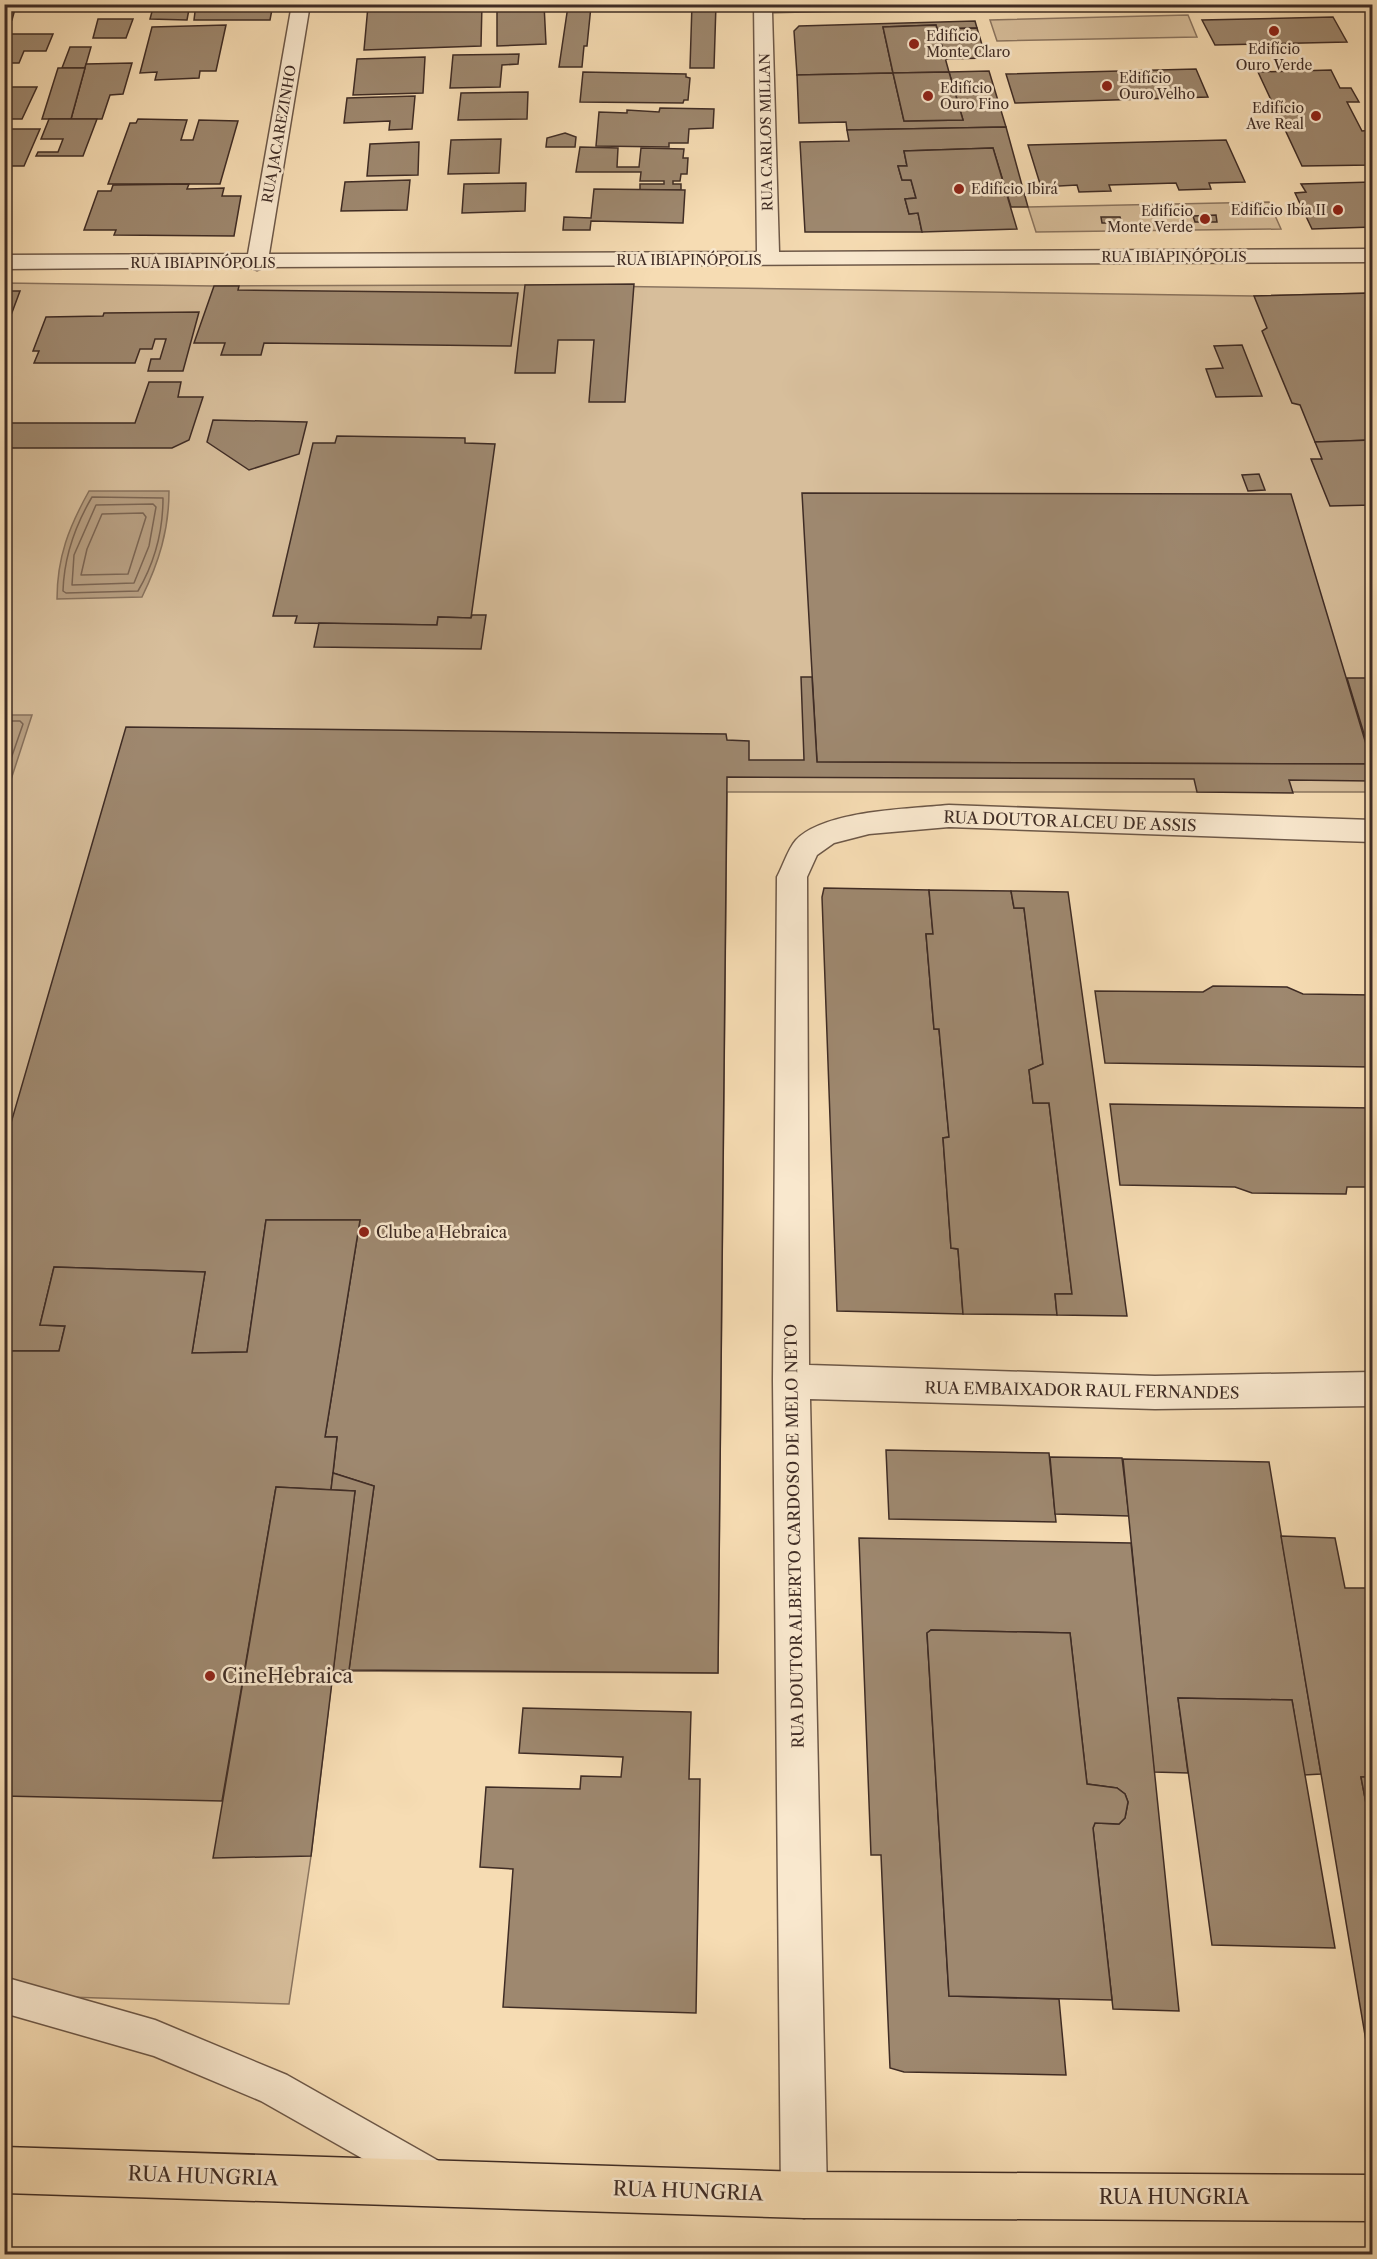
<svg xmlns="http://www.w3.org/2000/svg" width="1377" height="2259" viewBox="0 0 1377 2259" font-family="'Libre Caslon Text',serif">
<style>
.green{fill:#d7be9b;stroke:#8b7560;stroke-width:1.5}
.water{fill:#b8a083;stroke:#88725d;stroke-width:1.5}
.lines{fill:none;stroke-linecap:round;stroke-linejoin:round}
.shore{stroke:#7c6654;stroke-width:1.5}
.building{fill:#9e886f;stroke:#3f2c25;stroke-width:1.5}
.service-casing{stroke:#6d5848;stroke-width:3}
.minor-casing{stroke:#6d5848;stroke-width:3}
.trunk-casing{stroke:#3f2c25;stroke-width:3}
.service{fill:#f9e8ce;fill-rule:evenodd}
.minor{fill:#f9e8ce;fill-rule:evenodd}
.trunk{fill:#f6dcb3;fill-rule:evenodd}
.poi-dot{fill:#8f2418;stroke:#f9e8ce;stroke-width:2}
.labels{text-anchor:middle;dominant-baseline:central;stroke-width:5;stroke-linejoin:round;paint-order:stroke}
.far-poi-label{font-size:14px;fill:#3f2c25;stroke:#f9e8ce;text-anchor:start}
.far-street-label{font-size:14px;fill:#3f2c25;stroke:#f9e8ce}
.street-label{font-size:16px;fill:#3f2c25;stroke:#f9e8ce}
.poi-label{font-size:16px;fill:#3f2c25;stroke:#f9e8ce;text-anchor:start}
.near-poi-label{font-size:20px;fill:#3f2c25;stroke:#f9e8ce;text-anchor:start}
.near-street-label{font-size:20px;fill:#3f2c25;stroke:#f9e8ce}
</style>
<rect width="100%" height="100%" fill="#f6dcb3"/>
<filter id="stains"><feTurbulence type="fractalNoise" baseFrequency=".00333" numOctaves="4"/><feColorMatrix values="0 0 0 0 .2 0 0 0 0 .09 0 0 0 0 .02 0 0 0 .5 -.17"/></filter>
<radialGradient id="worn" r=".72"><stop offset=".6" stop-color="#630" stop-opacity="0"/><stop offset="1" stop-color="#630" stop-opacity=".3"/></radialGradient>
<g class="green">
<path d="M1188 15 1197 37 997 41 990 20Z"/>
<path d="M1269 202 1281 229 1036 232 1028 207Z"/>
<path d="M5 283 214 286 525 285 1254 296 1372 293V792H727L718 1673 333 1671 311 1856 289 2004 5 1995Z"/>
</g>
<g class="water">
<path d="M89 491H169C169 530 159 562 142 597L57 599C57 557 69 527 89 491Z"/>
<path d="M5 715H32L5 798 4 715Z"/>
</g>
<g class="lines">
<g class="shore">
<path d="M92 497 163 498C163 531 155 562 138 591L66 593 63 591C64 557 75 526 92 497Z"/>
<path d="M153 504 156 507 149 546 134 583 72 585 74 555 96 505Z"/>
<path d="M143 513 146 517 128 574 81 575 87 549 102 514Z"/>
<path d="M4 721H20L23 724 4 779"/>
</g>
</g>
<g class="building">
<path d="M154 4H190L187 20 150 19Z"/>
<path d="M196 4H273L270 20H194Z"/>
<path d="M482 4 481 46 364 50 368 6Z"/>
<path d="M497 4H544L546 44 497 46Z"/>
<path d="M692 4H716L714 68H690Z"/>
<path d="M568 6H591L587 46H584L582 67H559Z"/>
<path d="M4 9H15L12 20H4Z"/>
<path d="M1333 17 1347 42 1215 45 1202 20Z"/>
<path d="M98 19H133L126 38H93Z"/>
<path d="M975 21 977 28 937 29 936 25 883 27 893 73 797 75 794 31 799 26Z"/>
<path d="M4 24H11L7 34H53L46 51H24L19 63H4Z"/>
<path d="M226 25 216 71H200L199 78 155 80 157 72 140 73 152 27Z"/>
<path d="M936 25 949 72 893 73 883 27Z"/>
<path d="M977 28 986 58 946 59 937 29Z"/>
<path d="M70 47H91L85 68H62Z"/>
<path d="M519 54 518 64 502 65 500 87 450 88 453 55Z"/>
<path d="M425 57 423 93 353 95 357 59Z"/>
<path d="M132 63 123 94 110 95 102 119H71L86 64Z"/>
<path d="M58 68H85L71 119H42Z"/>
<path d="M1196 69 1208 97 1015 103 1006 74Z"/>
<path d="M1331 70 1340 88H1351L1359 102H1347L1362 131 1372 130V145H1369L1372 150V165L1302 166 1258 72Z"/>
<path d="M989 71 1006 127 847 130 846 122 799 123 797 75 893 73 904 121 963 120 949 72Z"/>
<path d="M583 72 686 74V77L690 78 688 100H684L683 103 580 102Z"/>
<path d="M949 72 963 120 904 121 893 73Z"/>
<path d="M4 87H37L22 119H4Z"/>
<path d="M528 92 527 119 458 120 461 93Z"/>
<path d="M415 96 412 129 389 130 390 121 344 123 347 98Z"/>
<path d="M660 108 714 109 713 128 689 129 688 143H669V147L596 146 599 112 627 113V110L659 112Z"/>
<path d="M49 119H97L83 156H36L38 152H58L63 139H41Z"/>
<path d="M138 119 187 120 181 140H193L199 120 238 121 220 184H108L130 123H136Z"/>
<path d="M1006 127 1028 207H1011L993 148 904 151 907 166H898L902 180H911L916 198 905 199 909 214 918 213 922 232H805L800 142 849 141 847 130Z"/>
<path d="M4 129H40L24 166H4Z"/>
<path d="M565 133 576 137 575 147H546L547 138Z"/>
<path d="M501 139 499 173 448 174 451 140Z"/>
<path d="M1226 140 1245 182 1209 183 1211 189 1179 190 1176 183 1109 185 1111 191 1079 192 1077 185 1041 187 1028 145Z"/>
<path d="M419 142 418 175 367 176 370 144Z"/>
<path d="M580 147 618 148 617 167H639L641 148 684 149 683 158H688L687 174H681L680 181H673V184H681V190H640V184H664V181H640L641 172H576Z"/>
<path d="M993 148 1017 229 922 232 918 213 909 214 905 199 916 198 911 180H902L898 166H907L904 151Z"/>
<path d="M410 180 407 210 341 211 345 182Z"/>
<path d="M1372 182V227L1312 229 1295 193 1306 192 1301 184Z"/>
<path d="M526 183 525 211 462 213 464 184Z"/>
<path d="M189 184 187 189 224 188 222 196H241L234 236 114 235 116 230H84L98 191H111L113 185Z"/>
<path d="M594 189 685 190 683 223 591 221 590 230H563L564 217 591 218Z"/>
<path d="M1216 215 1217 222H1195L1193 216Z"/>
<path d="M1101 217H1120L1122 223H1102Z"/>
<path d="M634 284 625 402H589L594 340H558L555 373H515L525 285Z"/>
<path d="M214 286H239L238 290 518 293 511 346 264 343 261 355H221L225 343H194Z"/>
<path d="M4 291H20L4 334Z"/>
<path d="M1372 293V440L1315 442 1300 405 1292 403 1262 331 1267 328 1254 296Z"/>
<path d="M199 312 183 371H148L151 359H160L166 339H155L152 349H140L135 363H34L39 351H33L46 317 103 316 104 313Z"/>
<path d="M1242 345 1262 396 1216 397 1206 369 1223 368 1214 346Z"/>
<path d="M149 382H181L178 397H203L189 440 172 448H4V423H135Z"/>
<path d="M213 420 307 422 299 454 249 470 207 442Z"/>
<path d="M337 436 465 438V443L495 444 471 618 438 617 437 625 295 623 297 616H273L313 443H335Z"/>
<path d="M1372 440V505L1330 506 1311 459H1322L1315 442Z"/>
<path d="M1259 474 1265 490 1248 491 1242 475Z"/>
<path d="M802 493 1291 494 1372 764 817 762Z"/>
<path d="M472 615H486L481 649 314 647 319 623 437 625 438 617 471 618Z"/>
<path d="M801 677H812L817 762 1372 764V781L1289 780 1293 793 1197 792 1194 779 727 777 718 1673 349 1670 374 1486 333 1473 337 1437H325L360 1220H266L247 1352 192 1353 205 1272 54 1267 40 1325 65 1326 59 1351H4V1147L126 727 726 734 727 740 749 741V760H804Z"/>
<path d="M1347 678H1372V760Z"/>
<path d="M824 888 929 890 933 934H926L934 1029H939L949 1137 943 1138 951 1248 958 1249 963 1314 837 1311 822 897Z"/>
<path d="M929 890 1011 891 1014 908H1024L1043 1064 1029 1070 1033 1103H1049L1072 1294H1055L1057 1315 963 1314 958 1249 951 1248 943 1138 949 1137 939 1029H934L926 934H933Z"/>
<path d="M1011 891 1068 892 1127 1316 1057 1315 1055 1294H1072L1049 1103H1033L1029 1070 1043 1064 1024 908H1014Z"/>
<path d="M1213 986 1287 987 1303 994 1372 995V1067L1105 1063 1095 991 1203 992Z"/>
<path d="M1110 1104 1372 1108V1187H1347L1346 1194 1252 1193 1235 1187 1120 1185Z"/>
<path d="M266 1220H360L325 1437H337L331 1490 276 1487 222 1801 4 1796V1351H59L65 1326 40 1325 54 1267 205 1272 192 1353 247 1352Z"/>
<path d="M886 1450 1049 1453 1056 1522 889 1519Z"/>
<path d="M1050 1457 1122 1458 1129 1516 1055 1514Z"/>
<path d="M1123 1459 1269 1462 1321 1774 1304 1775 1292 1700 1178 1698 1188 1773 1154 1772Z"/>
<path d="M333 1473 374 1486 349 1670 333 1671 355 1491 331 1490Z"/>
<path d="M276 1487 355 1491 311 1856 213 1858Z"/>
<path d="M1281 1536 1335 1538 1345 1588H1372V1777H1361L1372 1835V2047H1367Z"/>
<path d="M859 1538 1131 1543 1179 2011 1113 2009 1093 1828 1095 1823 1119 1824 1125 1818 1128 1802 1125 1794 1117 1788 1087 1784 1070 1633 931 1630 927 1633 949 1996 1059 1999 1066 2075 904 2072 890 2068 881 1855H871Z"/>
<path d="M931 1630 1070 1633 1087 1784 1117 1788 1125 1794 1128 1802 1125 1818 1119 1824 1095 1823 1093 1828 1112 2000 949 1996 927 1633Z"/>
<path d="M1178 1698 1292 1700 1335 1948 1212 1945Z"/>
<path d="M523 1708 691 1712 689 1779H700L696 2013 503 2007 513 1869 480 1867 486 1787 580 1789 581 1776 621 1777 623 1757 519 1753Z"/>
<path d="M1361 1777H1372V1835Z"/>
</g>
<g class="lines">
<defs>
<path id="service" d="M4 1977 155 2020 287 2075 444 2164 450 2177 444 2190 431 2196 418 2190 261 2101 154 2056 4 2013Z"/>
<g id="minor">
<path d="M292 4H310L269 254 757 252 754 4H874L872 8 865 10 772 12 779 252 1372 249V262L265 267 257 270 249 267 4 269V255L248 254Z"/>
<path d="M949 805 1372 820V842L949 827 869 834 834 843 817 855 807 877 809 1365 1155 1376 1372 1372V1406L1155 1409 810 1399 827 2195 821 2212 804 2218 787 2212 781 2195 773 1381 777 877C783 866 788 849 796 840 825 810 909 809 949 805Z"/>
</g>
<path id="trunk" d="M4 2147 804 2172 1372 2175V2221L804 2218 4 2193Z"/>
</defs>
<use href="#service" class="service-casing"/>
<use href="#minor" class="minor-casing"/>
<use href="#trunk" class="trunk-casing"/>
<use href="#service" class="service"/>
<use href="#minor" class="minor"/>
<use href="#trunk" class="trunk"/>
</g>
<g class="poi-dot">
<circle cx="1274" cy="31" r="6"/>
<circle cx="914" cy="44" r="6"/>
<circle cx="1107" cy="86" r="6"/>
<circle cx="928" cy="96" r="6"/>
<circle cx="1316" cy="116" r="6"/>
<circle cx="959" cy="189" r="6"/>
<circle cx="1338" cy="210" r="6"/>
<circle cx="1205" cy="219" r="6"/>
<circle cx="364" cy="1232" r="6"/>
<circle cx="210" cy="1676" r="6"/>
</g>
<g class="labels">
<g class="far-poi-label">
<text x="926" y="36">Edifício<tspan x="926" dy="16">Monte Claro</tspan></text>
<text x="1274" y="49" text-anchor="middle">Edifício<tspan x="1274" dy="16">Ouro Verde</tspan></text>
<text x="1119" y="78">Edifício<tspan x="1119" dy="16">Ouro Velho</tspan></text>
<text x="940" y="88">Edifício<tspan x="940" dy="16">Ouro Fino</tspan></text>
<text x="1304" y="108" text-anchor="end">Edifício<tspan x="1304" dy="16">Ave Real</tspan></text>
<text x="971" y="189">Edifício Ibirá</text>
<text x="1326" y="210" text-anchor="end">Edifício Ibía II</text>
<text x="1193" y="211" text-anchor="end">Edifício<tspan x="1193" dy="16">Monte Verde</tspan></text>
</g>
<g class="far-street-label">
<text transform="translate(766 132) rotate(-91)">RUA CARLOS MILLAN</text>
<text transform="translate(279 134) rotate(-80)">RUA JACAREZINHO</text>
<text x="1174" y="257">RUA IBIAPINÓPOLIS</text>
<text x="689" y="260">RUA IBIAPINÓPOLIS</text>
<text x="203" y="263">RUA IBIAPINÓPOLIS</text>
</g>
<g class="street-label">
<text transform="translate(1070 821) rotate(2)">RUA DOUTOR ALCEU DE ASSIS</text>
<text transform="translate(1082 1390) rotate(1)">RUA EMBAIXADOR RAUL FERNANDES</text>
<text transform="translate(794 1536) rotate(-91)">RUA DOUTOR ALBERTO CARDOSO DE MELO NETO</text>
</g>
<g class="poi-label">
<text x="376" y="1232">Clube a Hebraica</text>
</g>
<g class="near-poi-label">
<text x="222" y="1676">CineHebraica</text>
</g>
<g class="near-street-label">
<text transform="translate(203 2176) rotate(2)">RUA HUNGRIA</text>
<text transform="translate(688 2191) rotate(2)">RUA HUNGRIA</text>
<text x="1174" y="2197">RUA HUNGRIA</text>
</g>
</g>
<rect width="1377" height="2259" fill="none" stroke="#f6dcb3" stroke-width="24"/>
<rect x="6" y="6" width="1365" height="2247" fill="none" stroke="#3f2c25" stroke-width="3"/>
<rect x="12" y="12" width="1353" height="2235" fill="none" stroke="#3f2c25" stroke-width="1.5"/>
<rect width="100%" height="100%" filter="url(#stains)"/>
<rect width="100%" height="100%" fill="url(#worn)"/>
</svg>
